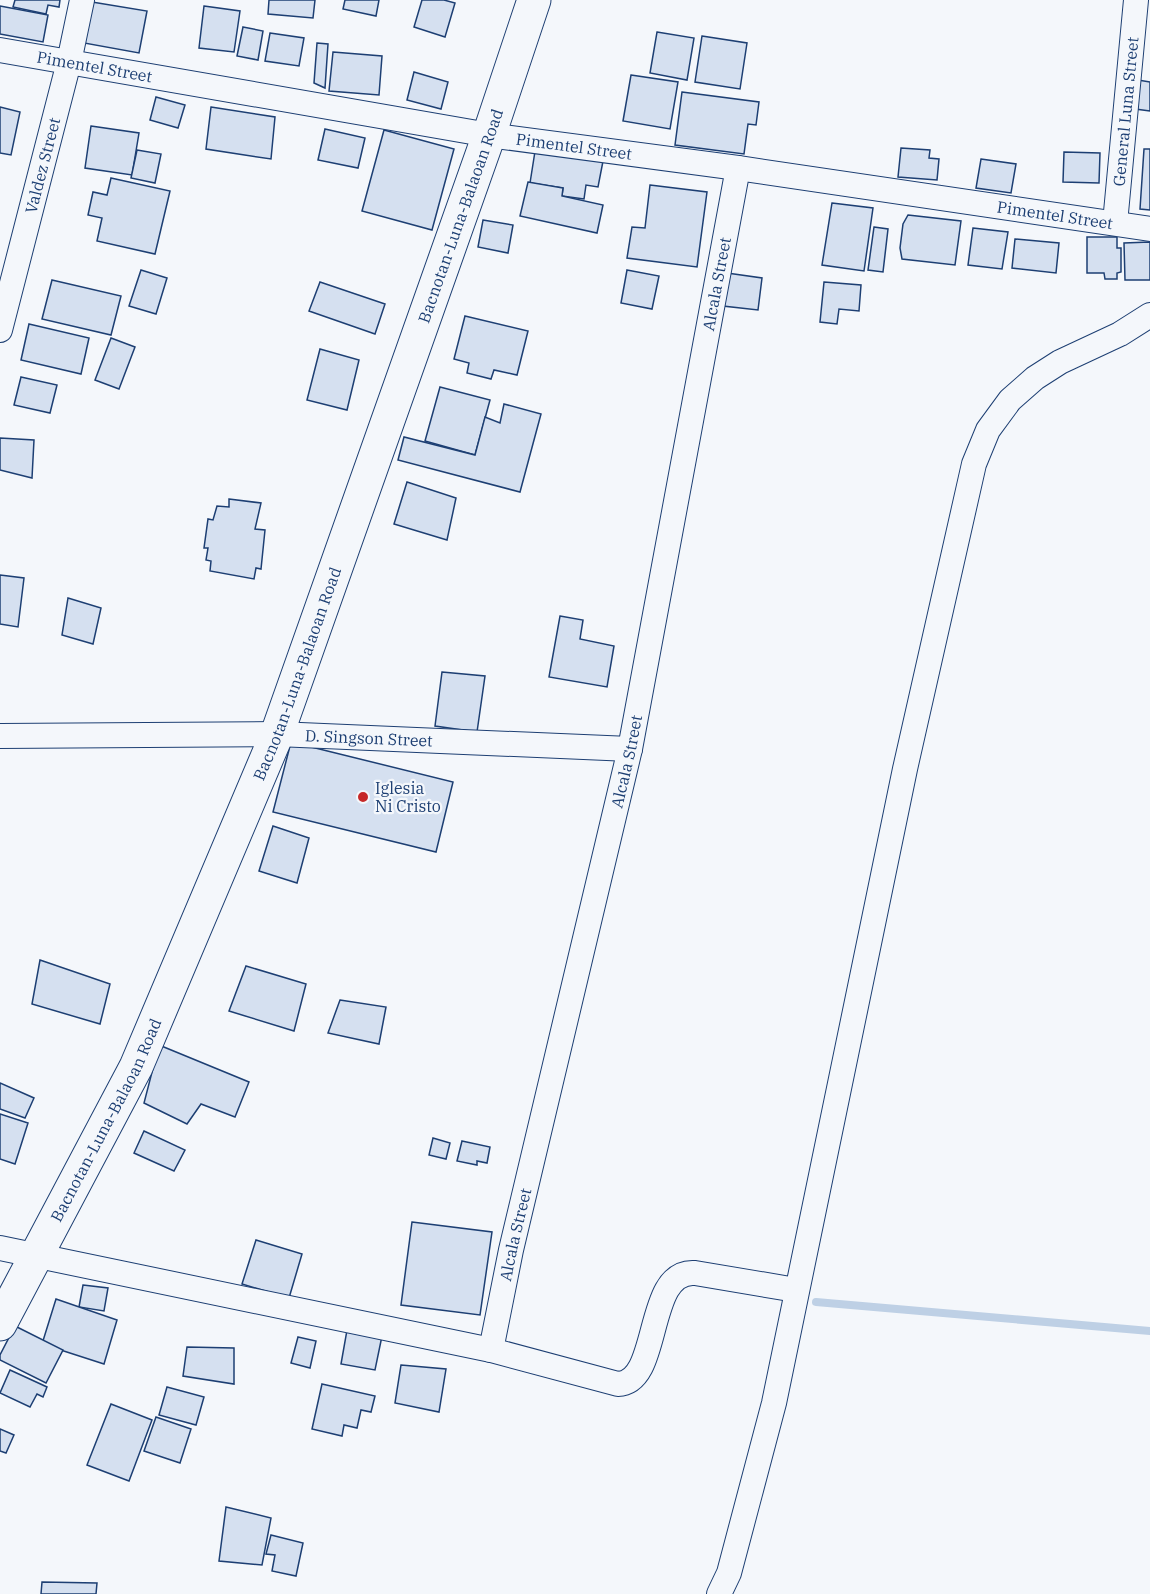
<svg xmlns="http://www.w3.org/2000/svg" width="1150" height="1594" viewBox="0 0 1150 1594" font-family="'IBM Plex Serif',serif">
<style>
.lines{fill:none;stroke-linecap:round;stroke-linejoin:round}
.stream{stroke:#bed0e5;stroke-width:8}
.building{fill:#d5e0f0;stroke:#1d3f73;stroke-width:1.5}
.street-casing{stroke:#1d3f73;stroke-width:26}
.secondary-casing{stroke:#1d3f73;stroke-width:35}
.street{stroke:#f4f7fb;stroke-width:24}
.secondary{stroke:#f4f7fb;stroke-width:33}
.poi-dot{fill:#c62828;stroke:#f4f7fb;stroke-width:2}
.labels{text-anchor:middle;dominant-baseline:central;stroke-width:4.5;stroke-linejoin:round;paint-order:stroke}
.street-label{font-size:16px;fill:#1d3f73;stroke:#f4f7fb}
.poi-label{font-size:16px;fill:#1d3f73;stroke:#f4f7fb;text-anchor:start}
</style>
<rect width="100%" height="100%" fill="#f4f7fb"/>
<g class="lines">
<path class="stream" d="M816 1302 1150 1331"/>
</g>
<g class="building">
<path d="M15 0H60L59 7 48 5 46 14 13 7Z"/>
<path d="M269 0H315L313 18 268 14Z"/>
<path d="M345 0H379L376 16 343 9Z"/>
<path d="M422 0H444L455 3 445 37 414 27Z"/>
<path d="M92 2 147 11 139 53 84 43Z"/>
<path d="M0 6 48 15 43 42 0 34Z"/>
<path d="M204 6 240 11 234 52 199 48Z"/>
<path d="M243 27 263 31 258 60 237 56Z"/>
<path d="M657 32 694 38 687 80 650 73Z"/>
<path d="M270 33 304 38 299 66 265 61Z"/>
<path d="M702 36 747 43 740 89 695 82Z"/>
<path d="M317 43 328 44 325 88 314 83Z"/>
<path d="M333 52 382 56 379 95 329 91Z"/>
<path d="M414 72 448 82 441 109 407 100Z"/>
<path d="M631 75 678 82 670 129 623 121Z"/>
<path d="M1132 79 1150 82V111L1128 108Z"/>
<path d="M682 92 759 102 756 125 748 124 744 154 675 145Z"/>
<path d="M156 97 185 105 178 128 150 120Z"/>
<path d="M0 107 20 112 11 155 0 153Z"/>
<path d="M211 107 275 117 271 159 206 149Z"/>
<path d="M91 126 139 133 132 175 85 168Z"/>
<path d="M325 129 365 138 358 168 318 160Z"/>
<path d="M384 130 454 149 432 230 362 211Z"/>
<path d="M536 145 604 156 598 187 586 185 584 199 562 196 563 188 530 183Z"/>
<path d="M901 148 930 150 929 158 939 159 937 180 898 177Z"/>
<path d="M1144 149H1150V210L1140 209Z"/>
<path d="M137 150 161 154 155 183 131 178Z"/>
<path d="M1064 152 1100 153 1099 183 1063 182Z"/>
<path d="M981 159 1016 164 1011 193 976 188Z"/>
<path d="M111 178 170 191 155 254 97 241 102 218 88 215 93 192 107 195Z"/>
<path d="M528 182 563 188 562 196 603 205 597 233 520 216Z"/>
<path d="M650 185 707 192 697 267 627 258 632 227 645 228Z"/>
<path d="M832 203 873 208 864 271 822 265Z"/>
<path d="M908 215 961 221 955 265 902 259 900 248 903 224Z"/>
<path d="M483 220 513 225 508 253 478 247Z"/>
<path d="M874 227 888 229 883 272 868 270Z"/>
<path d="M973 228 1008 232 1002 269 968 265Z"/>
<path d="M1087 237H1117V248H1121V272L1117 273V279H1105L1104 273H1087Z"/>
<path d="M1015 239 1059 243 1056 273 1012 268Z"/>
<path d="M1150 242V280H1125L1124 243Z"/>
<path d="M141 270 167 278 156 314 129 306Z"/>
<path d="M627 270 659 276 652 309 621 303Z"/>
<path d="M727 273 762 278 758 310 723 306Z"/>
<path d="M52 280 121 296 111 335 42 319Z"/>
<path d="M320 282 385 304 375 334 309 311Z"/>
<path d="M824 282 861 285 859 311 839 309 837 324 820 322Z"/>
<path d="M465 316 528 331 517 375 494 370 491 379 467 373 469 363 454 359Z"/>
<path d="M29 324 89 338 81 374 21 360Z"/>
<path d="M111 338 135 347 119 389 95 380Z"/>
<path d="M320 349 359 360 347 410 307 400Z"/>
<path d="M21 377 57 385 50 413 14 405Z"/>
<path d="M440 387 490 400 475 455 425 441Z"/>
<path d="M504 404 541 414 520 492 398 460 404 437 475 455 485 417 500 423Z"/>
<path d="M0 438 34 440 32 478 0 470Z"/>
<path d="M407 482 456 498 447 540 394 524Z"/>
<path d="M229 499 261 503 255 529 265 530 261 569 256 568 254 579 210 571 211 561 206 560 208 548H204L208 519 213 520 217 506 229 507Z"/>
<path d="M0 575 24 578 18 627 0 624Z"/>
<path d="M68 598 101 608 93 644 62 635Z"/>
<path d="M560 616 583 620 580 639 614 646 607 687 549 677Z"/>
<path d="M442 672 485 676 477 732 435 726Z"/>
<path d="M291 742 453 782 436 852 273 812Z"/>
<path d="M273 826 309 838 297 883 259 871Z"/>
<path d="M40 960 110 984 100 1024 32 1004Z"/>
<path d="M246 966 306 984 294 1031 229 1011Z"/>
<path d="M340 1000 386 1007 379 1044 328 1033Z"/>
<path d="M159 1045 249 1082 235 1117 201 1104 187 1124 144 1103Z"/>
<path d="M0 1083 34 1098 25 1118 0 1109Z"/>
<path d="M0 1114 28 1123 15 1164 0 1159Z"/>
<path d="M144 1131 185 1150 174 1171 134 1153Z"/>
<path d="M433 1138 450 1143 446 1159 429 1155Z"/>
<path d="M462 1141 490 1147 487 1163 477 1161V1165L457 1161Z"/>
<path d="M412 1222 492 1232 480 1315 401 1305Z"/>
<path d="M256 1240 302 1254 289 1298 242 1284Z"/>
<path d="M83 1285 108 1288 104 1311 79 1307Z"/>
<path d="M56 1299 117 1320 104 1364 42 1344Z"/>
<path d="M15 1326 63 1350 46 1383 0 1360V1355Z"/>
<path d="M347 1330 382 1336 375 1370 341 1364Z"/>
<path d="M298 1337 316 1341 310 1368 291 1363Z"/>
<path d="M187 1347 234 1348V1384L183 1376Z"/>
<path d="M401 1365 446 1369 439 1412 395 1403Z"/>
<path d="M10 1370 47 1387 43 1397 37 1394 30 1407 0 1393Z"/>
<path d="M322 1384 375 1396 371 1412 361 1410 357 1428 344 1425 342 1436 312 1429Z"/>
<path d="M167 1387 204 1397 196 1425 159 1415Z"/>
<path d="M111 1404 152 1420 129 1481 87 1465Z"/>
<path d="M156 1417 191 1429 180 1463 144 1451Z"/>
<path d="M0 1429 14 1435 6 1453 0 1451Z"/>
<path d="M226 1507 271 1518 262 1565 219 1561Z"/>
<path d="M271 1535 303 1543 296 1576 272 1571 275 1555 266 1554Z"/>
<path d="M42 1582 97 1583 96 1594H41Z"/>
</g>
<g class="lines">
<defs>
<g id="street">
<path id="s1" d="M0 50 489 135 738 168 1150 229"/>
<path id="s2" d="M1115 223 1136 0"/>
<path id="s3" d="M0 330 69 62 82 0"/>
<path id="s4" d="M0 736 277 734 630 749"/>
<path d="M0 1248 491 1350 618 1384C662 1383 644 1269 695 1273L796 1290"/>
<path id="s5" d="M491 1350 511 1250 630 749 738 168"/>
<path d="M719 1594 729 1573 774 1403 905 769 974 464 988 430 1010 400 1035 378 1060 362 1120 334 1150 315"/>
</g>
<g id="secondary">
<path id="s6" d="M0 1324 136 1067 277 734 489 135 534 0"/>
</g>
</defs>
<use href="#street" class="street-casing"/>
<use href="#secondary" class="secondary-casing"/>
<use href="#street" class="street"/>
<use href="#secondary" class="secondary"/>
</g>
<circle class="poi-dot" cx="363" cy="797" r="6"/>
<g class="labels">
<g class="street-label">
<text stroke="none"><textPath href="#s1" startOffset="96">Pimentel Street</textPath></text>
<text stroke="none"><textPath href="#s2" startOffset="112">General Luna Street</textPath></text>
<text stroke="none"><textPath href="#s1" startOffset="582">Pimentel Street</textPath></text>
<text stroke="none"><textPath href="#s3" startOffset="170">Valdez Street</textPath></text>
<text stroke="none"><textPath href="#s1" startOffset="1068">Pimentel Street</textPath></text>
<text stroke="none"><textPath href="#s6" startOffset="1202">Bacnotan-Luna-Balaoan Road</textPath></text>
<text stroke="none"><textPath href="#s5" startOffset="1090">Alcala Street</textPath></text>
<text stroke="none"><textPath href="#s6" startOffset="716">Bacnotan-Luna-Balaoan Road</textPath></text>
<text stroke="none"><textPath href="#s4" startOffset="369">D. Singson Street</textPath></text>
<text stroke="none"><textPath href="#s5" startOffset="604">Alcala Street</textPath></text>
<text stroke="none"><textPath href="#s6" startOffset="230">Bacnotan-Luna-Balaoan Road</textPath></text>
<text stroke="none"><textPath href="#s5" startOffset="118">Alcala Street</textPath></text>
</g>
<g class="poi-label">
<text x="375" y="788">Iglesia<tspan x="375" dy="18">Ni Cristo</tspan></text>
</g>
</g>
</svg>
